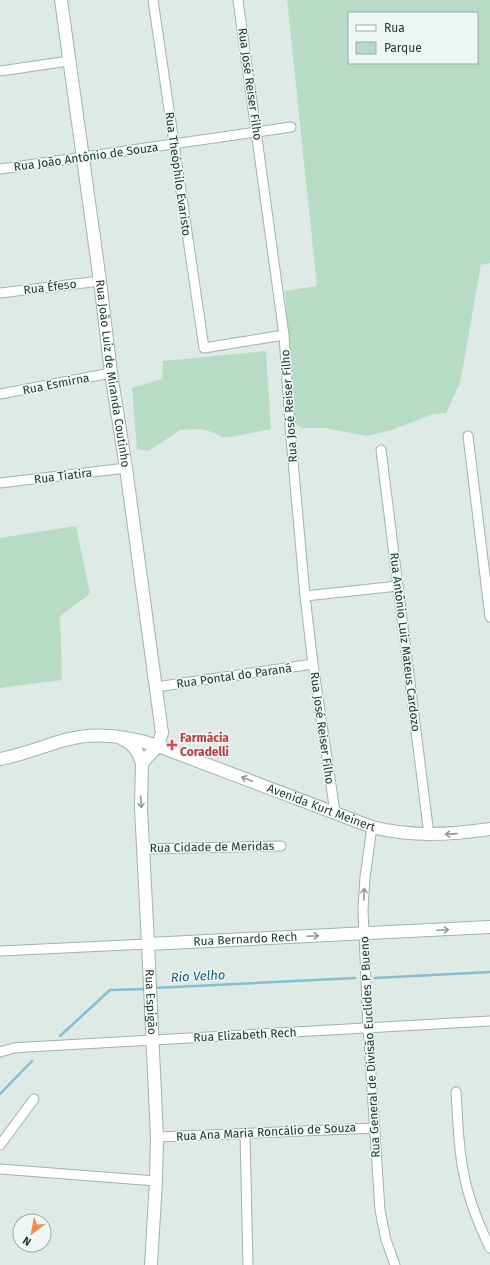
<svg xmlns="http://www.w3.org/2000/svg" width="490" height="1265" viewBox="0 0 490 1265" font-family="'Fira Sans',sans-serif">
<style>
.green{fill:#b7dcc5;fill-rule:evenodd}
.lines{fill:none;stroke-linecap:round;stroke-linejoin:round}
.stream{stroke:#85bdd1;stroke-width:2.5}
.minor-casing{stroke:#a1b2ae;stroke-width:11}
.tertiary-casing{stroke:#a1b2ae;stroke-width:14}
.secondary-casing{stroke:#9eb6b0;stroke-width:14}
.minor{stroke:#fff;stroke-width:9}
.tertiary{stroke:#fff;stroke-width:12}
.secondary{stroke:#fff;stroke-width:12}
.oneway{stroke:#909c9a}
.health-dot{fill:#e0444e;stroke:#eff7f4;stroke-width:1.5}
.labels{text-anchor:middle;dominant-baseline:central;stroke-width:3;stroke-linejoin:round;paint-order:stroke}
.street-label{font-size:12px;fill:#203a36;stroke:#eff7f4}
.health-label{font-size:12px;font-weight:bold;fill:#be3a42;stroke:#eff7f4;text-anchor:start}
.water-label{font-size:13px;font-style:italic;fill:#1a5c76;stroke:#eff7f4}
</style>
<rect width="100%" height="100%" fill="#deeae6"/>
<g class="green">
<path d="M287 0H490V263L481 265 460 383 446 413 433 414 392 430 367 436 324 428H302L297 425 294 417 292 384 285 291 317 286ZM349 13H477V63H349Z"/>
<path d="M266 351 271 429 232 437H223L209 431 200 429 180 430 161 443 147 451 137 449 132 388 162 379 163 361Z"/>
<path d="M76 526 90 594 60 616 62 680 0 688V538Z"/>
</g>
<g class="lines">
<g class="stream">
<path d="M375 978 490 972"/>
<path d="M154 988 355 978"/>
<path d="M60 1036 110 990 147 989"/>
<path d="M0 1094 32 1061"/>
</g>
<defs>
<g id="minor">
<path d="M153 0 204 348 284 335"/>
<path d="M238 0 284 335 290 427 305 596 313 664 335 812"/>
<path d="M0 71 69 61"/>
<path d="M0 169 291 127"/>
<path d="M0 293 100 281"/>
<path d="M0 394 111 373"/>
<path d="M468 436 490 617"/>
<path d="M381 450 429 835"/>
<path d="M0 483 126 468"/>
<path d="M305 596 398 586"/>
<path d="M156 687 313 664"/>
<path d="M372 827 365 877 363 910 368 1028 380 1210 386 1240 395 1265"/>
<path d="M143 849 281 846"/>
<path d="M0 951 148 944"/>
<path d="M0 1052 14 1048 28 1047 490 1021"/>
<path d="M456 1092C458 1120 458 1148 464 1175 469 1201 479 1225 490 1248"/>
<path d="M245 1133 248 1265"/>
<path d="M157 1137 375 1128"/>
<path d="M0 1145 34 1099"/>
<path d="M0 1169 156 1181"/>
</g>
<g id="tertiary">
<path id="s1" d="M61 0 100 281 111 373 126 468 162 733 158 746"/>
<path id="s2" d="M148 944 157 1137 156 1181 151 1265"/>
</g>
<g id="secondary">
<path d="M122 739C134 744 138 752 142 763"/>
<path id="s3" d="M158 746 153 751 142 763 141 808 148 944 490 927"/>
<path id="s4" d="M0 759C23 755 43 746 65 740 97 731 128 736 158 746L372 827C411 837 450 835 490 829"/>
</g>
</defs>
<use href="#minor" class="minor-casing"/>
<use href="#tertiary" class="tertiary-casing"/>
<use href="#secondary" class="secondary-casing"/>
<use href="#minor" class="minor"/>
<use href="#tertiary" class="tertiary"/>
<use href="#secondary" class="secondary"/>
</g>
<defs><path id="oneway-shaft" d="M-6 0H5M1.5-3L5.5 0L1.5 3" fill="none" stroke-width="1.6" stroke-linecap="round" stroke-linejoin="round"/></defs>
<g class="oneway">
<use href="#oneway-shaft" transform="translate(247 779) rotate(-159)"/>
<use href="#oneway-shaft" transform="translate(141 802) rotate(88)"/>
<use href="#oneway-shaft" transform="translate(451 834) rotate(176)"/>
<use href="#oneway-shaft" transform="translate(364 894) rotate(-88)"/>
<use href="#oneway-shaft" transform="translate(443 930) rotate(-3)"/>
<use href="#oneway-shaft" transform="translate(313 936) rotate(-3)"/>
</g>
<path class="health-dot" d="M170 739h4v4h4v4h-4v4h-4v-4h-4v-4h4z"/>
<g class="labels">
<g class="street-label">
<text transform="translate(250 84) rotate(82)">Rua José Reiser Filho</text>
<text transform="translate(86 157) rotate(-8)">Rua João Antônio de Souza</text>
<text transform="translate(178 174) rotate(82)">Rua Theóphilo Evaristo</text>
<text transform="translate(50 287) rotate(-7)">Rua Éfeso</text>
<text stroke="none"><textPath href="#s1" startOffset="377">Rua João Luiz de Miranda Coutinho</textPath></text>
<text transform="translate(56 384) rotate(-11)">Rua Esmirna</text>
<text transform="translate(289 406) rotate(-94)">Rua José Reiser Filho</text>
<text transform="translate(63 476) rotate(-7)">Rua Tiatira</text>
<text transform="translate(405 642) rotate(83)">Rua Antônio Luiz Mateus Cardozo</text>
<text transform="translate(234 676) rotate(-8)">Rua Pontal do Paraná</text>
<text transform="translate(322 728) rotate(82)">Rua José Reiser Filho</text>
<text stroke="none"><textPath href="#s4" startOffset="337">Avenida Kurt Meinert</textPath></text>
<text transform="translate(212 847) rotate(-1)">Rua Cidade de Meridas</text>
<text stroke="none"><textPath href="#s3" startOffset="302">Rua Bernardo Rech</textPath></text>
<text stroke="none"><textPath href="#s2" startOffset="58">Rua Espigão</textPath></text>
<text transform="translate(245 1035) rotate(-3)">Rua Elizabeth Rech</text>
<text transform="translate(370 1047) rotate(-93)">Rua General de Divisão Euclides P Bueno</text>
<text transform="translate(266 1132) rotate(-3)">Rua Ana Maria Roncálio de Souza</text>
</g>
<g class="health-label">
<text x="180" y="738">Farmácia<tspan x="180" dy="14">Coradelli</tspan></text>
</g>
<g class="water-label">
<text transform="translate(198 976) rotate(-3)">Rio Velho</text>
</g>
</g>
<rect x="348" y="12" width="130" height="52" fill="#eff7f4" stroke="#9caba8"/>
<rect x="356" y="25" width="20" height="6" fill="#ffffff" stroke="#9caba8"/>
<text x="384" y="32" font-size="12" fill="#203a36">Rua</text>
<rect x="356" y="42" width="20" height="12" fill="#b7dcc5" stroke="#9caba8"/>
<text x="384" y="52" font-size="12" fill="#203a36">Parque</text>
<g transform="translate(32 1233) rotate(212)"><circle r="19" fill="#eff7f4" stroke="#9caba8"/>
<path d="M0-3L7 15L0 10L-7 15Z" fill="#f38c53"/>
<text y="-6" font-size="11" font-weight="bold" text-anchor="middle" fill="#203a36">N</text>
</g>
</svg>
